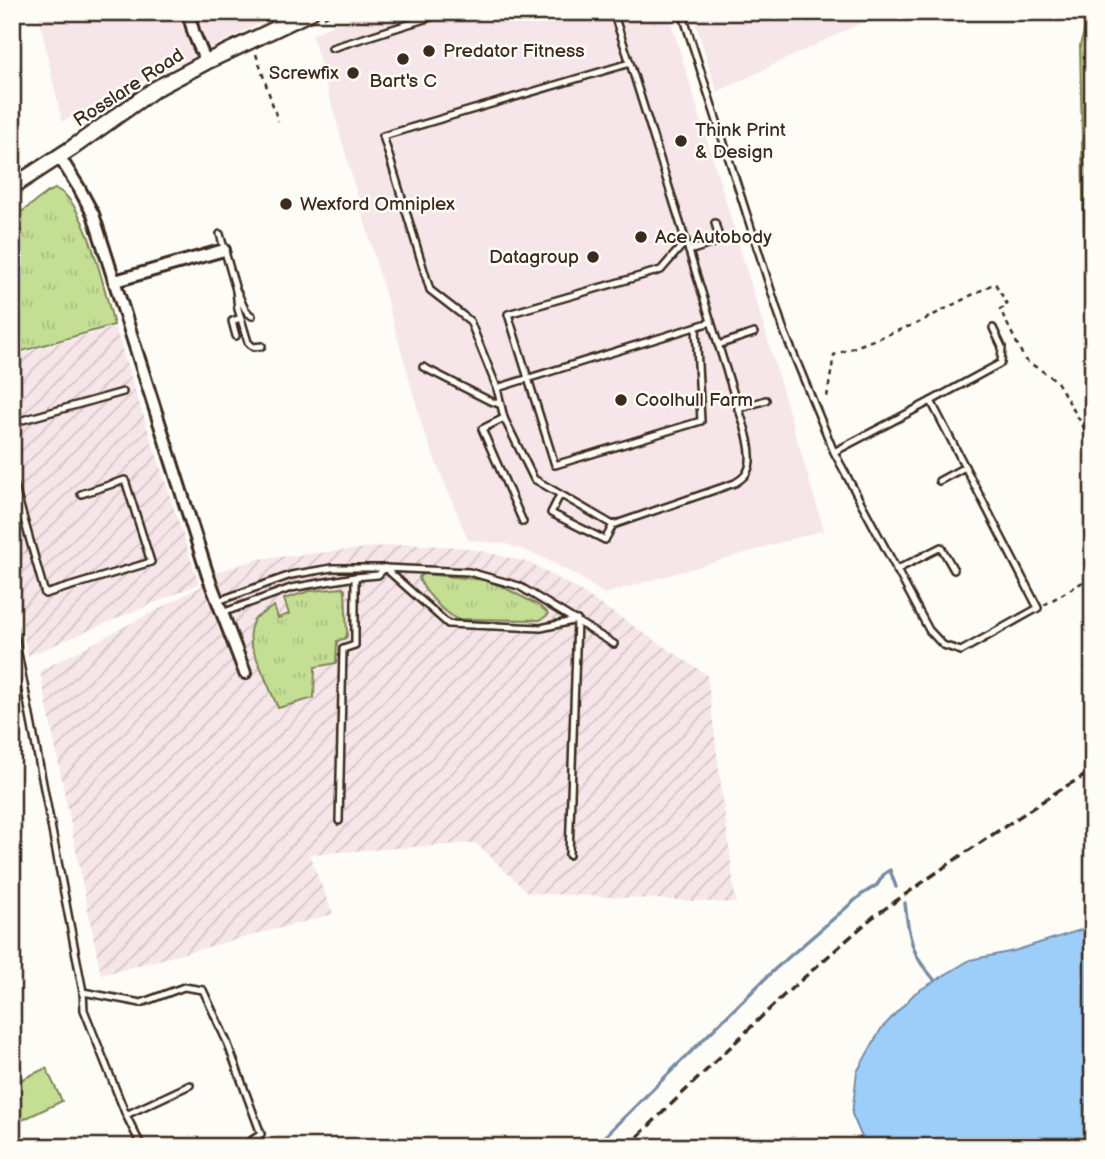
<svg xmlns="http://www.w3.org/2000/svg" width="1105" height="1159" viewBox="0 0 1105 1159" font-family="'Balsamiq Sans',sans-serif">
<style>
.built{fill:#f6e6e9}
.industrial{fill:url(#industrial-furrows)}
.grass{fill:url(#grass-tufts);stroke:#808459;stroke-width:2}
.forest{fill:url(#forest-crowns);stroke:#808459;stroke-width:2}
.park{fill:#c4de94;stroke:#808459;stroke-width:2}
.water{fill:#9dcefa;stroke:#768ca2;stroke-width:2}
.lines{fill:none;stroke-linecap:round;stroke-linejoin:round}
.stream{stroke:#768ca2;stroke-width:3.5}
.lane-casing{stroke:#3b2a1e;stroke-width:10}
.street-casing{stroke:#3b2a1e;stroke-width:16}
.secondary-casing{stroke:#3b2a1e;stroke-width:19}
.path{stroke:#3b2a1e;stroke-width:2.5;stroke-dasharray:5 5;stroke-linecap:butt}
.lane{stroke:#fdfcf7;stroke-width:5}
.street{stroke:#fdfcf7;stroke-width:10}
.secondary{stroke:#fdfcf7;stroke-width:14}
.rail{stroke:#3b2a1e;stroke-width:3.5;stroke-dasharray:10 5;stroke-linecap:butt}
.poi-dot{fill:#3b2a1e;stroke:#fdfcf7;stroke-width:2.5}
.labels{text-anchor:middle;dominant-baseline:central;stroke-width:5;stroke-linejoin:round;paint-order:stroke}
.poi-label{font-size:19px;fill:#3b2a1e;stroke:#fdfcf7;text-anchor:start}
.street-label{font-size:19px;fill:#3b2a1e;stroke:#fdfcf7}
</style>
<defs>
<pattern id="industrial-furrows" width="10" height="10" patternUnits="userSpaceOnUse" patternTransform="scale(1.75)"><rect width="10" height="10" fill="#f6e6e9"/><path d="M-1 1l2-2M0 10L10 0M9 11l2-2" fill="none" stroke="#d4c5c7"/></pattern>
<pattern id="grass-tufts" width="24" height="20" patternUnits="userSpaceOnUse" patternTransform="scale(1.75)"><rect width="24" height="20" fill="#c4de94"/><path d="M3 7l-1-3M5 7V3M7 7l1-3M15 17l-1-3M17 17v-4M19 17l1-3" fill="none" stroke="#a9bf7f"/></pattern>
<pattern id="forest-crowns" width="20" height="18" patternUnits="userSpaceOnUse" patternTransform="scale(1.75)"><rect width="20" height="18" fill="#c4de94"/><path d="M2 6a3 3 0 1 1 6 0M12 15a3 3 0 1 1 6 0" fill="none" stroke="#a9bf7f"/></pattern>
</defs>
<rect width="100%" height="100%" fill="#fdfcf7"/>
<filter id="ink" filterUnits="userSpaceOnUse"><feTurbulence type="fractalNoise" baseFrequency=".0143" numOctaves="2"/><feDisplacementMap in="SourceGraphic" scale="14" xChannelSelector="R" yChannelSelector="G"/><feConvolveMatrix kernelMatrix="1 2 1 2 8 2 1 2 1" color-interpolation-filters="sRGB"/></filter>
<g filter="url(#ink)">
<g class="built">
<path d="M38 12H283L62 122Z"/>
<path d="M361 12H668L756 301 824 530 604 594 581 578 542 557 506 544 468 540 425 435 312 35Z"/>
<path d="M692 12H884L717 92Z"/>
</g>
<g class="industrial">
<path d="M115 327 128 369 199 584 28 656 12 572V356Z"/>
<path d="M406 544 459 547 486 552 530 563 579 590 707 675 736 903 528 893 476 843 309 854 333 914 101 975 40 671 200 587 217 572 259 559Z"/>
</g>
<g class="grass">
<path d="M55 189C85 196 106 296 114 325L12 354V219L48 192Z"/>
<path d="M423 574 486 580 503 587 538 605 547 612 548 615 540 620 456 619 440 607 426 591 420 581 419 577Z"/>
<path d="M343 588 345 590 347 635 346 638 337 641 336 663 315 667 314 698 278 708 251 645 250 630 254 619 274 606 278 618 289 614 284 599 310 591Z"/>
</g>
<path class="forest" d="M1091 12H1093V257L1084 239 1080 45Z"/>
<path class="park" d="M46 1068 62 1101 12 1125V1084Z"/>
<path class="water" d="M1093 926V1147H866L852 1114 857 1072 881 1029 915 993 970 960 1014 951Z"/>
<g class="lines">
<g class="stream">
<path d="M905 903C907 923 910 946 921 963 925 969 931 975 935 981"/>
<path d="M594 1147 775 969 861 895 877 885 884 874 890 870 896 887"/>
</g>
<defs>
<g id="lane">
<path d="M613 12 630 63 383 136 430 290 470 321 497 388 504 418 534 479 613 525 735 483C740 480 745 477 747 472 757 455 741 416 735 398L630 63"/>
<path d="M682 12 784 331 834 452 931 401 1038 608 961 651 943 645 929 630 834 452"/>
<path d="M332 48 447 12"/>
<path d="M220 234 236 290 238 309 248 342 253 347 262 346"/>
<path d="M686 241 661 270 508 314 555 465 701 421 696 327"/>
<path d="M689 251 720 241 715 223"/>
<path d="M236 290C242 299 242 310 252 316"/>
<path d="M236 336 232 321 241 318"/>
<path d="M718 345 754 333"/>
<path d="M423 367 490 401 499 404"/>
<path d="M497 388 711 322"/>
<path d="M931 401 1001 363 1002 347 993 328"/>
<path d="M738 409 766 400"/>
<path d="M504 418 482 429 523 522"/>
<path d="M12 423 123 392"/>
<path d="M12 477 45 594 151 562 125 480 81 494"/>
<path d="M939 481 965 467"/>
<path d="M560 495 551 513 605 540 613 525"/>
<path d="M896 570 941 547 954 570"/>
<path d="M218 601 291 575 332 568H385L469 572 519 586 614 644"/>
<path d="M222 613 291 588 355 577 378 575 385 568 448 624 541 628 577 620"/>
<path d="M12 622 83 992 84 1010 126 1115 142 1147"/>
<path d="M339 821 343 649 355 645V577"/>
<path d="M569 855 577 620"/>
<path d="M83 992 141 1003 184 987 203 990 227 1042 261 1134 242 1147"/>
<path d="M126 1115 190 1085"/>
</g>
<g id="street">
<path d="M188 12 194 34 206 62"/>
<path d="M59 156 79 188 93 214 208 576 245 673"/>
<path d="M115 281 224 250"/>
</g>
<path id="secondary" d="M12 187 72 148 155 89 206 62 311 12"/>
</defs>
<use href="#lane" class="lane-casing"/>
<use href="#street" class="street-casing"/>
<use href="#secondary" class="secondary-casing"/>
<g class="path">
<path d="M324 17 335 12"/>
<path d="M256 54 278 121"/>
<path d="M827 397 834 355 918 323 995 283 1008 306 1000 309 1025 360 1056 380 1093 443"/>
<path d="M1044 605 1093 576"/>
</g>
<use href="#lane" class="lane"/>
<use href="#street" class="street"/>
<use href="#secondary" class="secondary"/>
<path class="rail" d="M627 1147 783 996 873 917 959 857 1061 789 1093 771"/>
</g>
</g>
<g class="poi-dot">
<circle cx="429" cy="51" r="7"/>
<circle cx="403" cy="59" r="7"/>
<circle cx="353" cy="73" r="7"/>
<circle cx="681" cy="141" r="7"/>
<circle cx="286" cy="204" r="7"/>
<circle cx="641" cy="237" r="7"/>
<circle cx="593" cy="257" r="7"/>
<circle cx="621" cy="400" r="7"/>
</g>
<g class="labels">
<g class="poi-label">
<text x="443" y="51">Predator Fitness</text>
<text x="339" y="73" text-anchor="end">Screwfix</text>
<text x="403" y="81" text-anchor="middle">Bart's C</text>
<text x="695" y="130">Think Print<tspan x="695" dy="22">&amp; Design</tspan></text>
<text x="300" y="204">Wexford Omniplex</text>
<text x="655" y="237">Ace Autobody</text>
<text x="579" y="257" text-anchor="end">Datagroup</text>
<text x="635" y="400">Coolhull Farm</text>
</g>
<g class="street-label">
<text transform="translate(129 88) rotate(-33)">Rosslare Road</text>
</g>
</g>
<rect width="1105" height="1159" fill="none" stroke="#fdfcf7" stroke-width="42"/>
<rect x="21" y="21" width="1063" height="1117" fill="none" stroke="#3b2a1e" stroke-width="2.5" filter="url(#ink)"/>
</svg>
